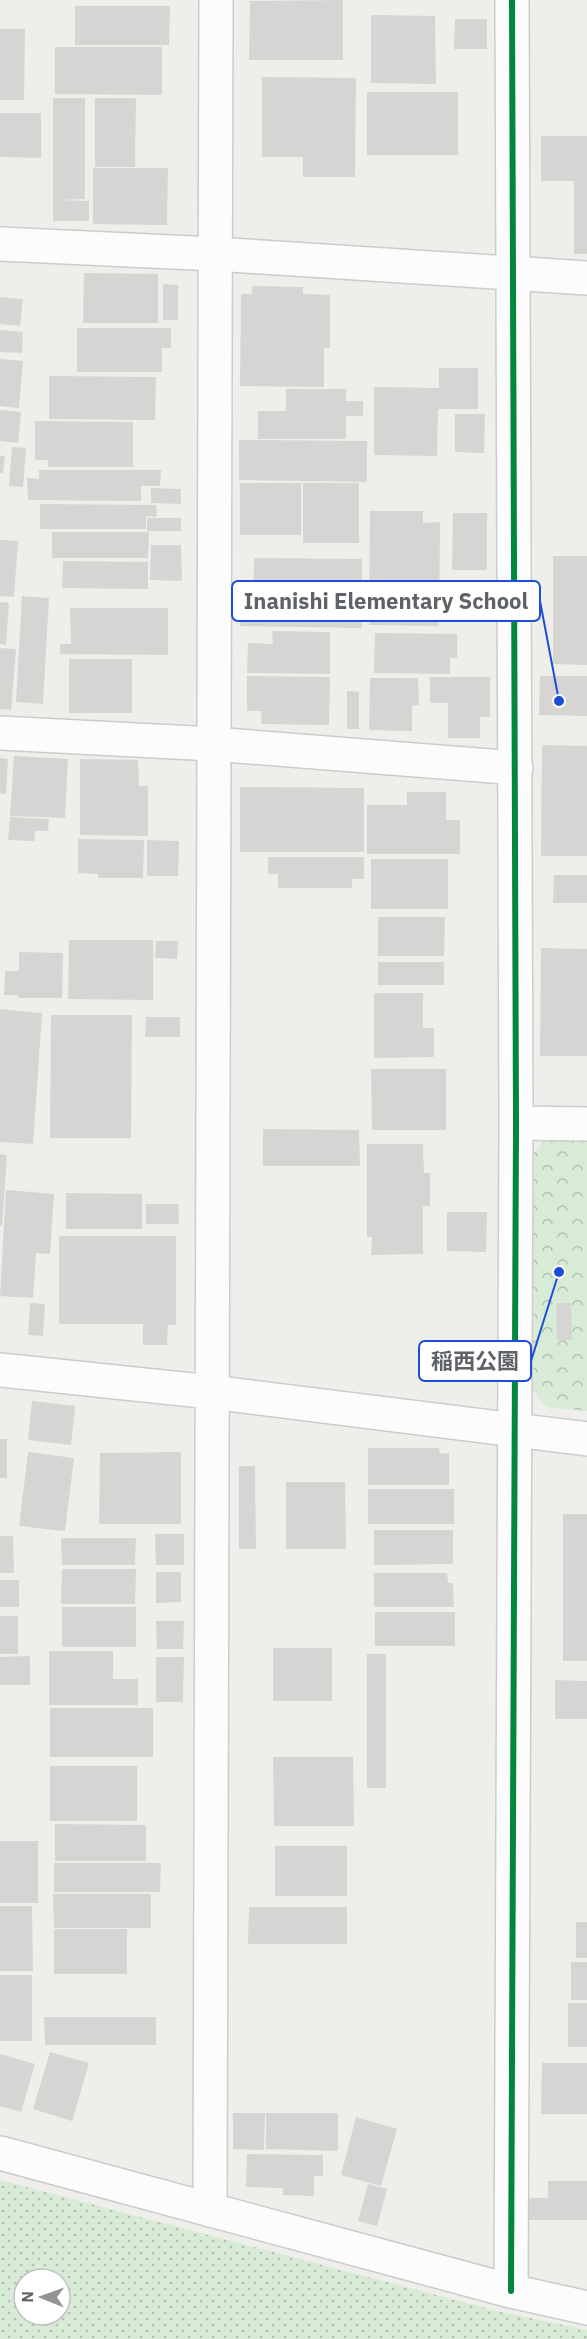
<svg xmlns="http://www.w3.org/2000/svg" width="587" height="2339" viewBox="0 0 587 2339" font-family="'IBM Plex Sans','Noto Sans JP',sans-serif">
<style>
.grass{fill:url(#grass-dots);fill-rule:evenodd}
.park{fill:url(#park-crowns)}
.building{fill:#d6d5d3}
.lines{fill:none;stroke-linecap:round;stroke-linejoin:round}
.minor-casing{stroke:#cbcccc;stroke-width:36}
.minor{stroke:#fdfcfc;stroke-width:33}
.cycleway-casing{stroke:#fff;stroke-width:10}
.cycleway{stroke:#00873e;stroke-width:6}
.leader{fill:none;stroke:#1d4ed8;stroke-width:2}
.callout-dot{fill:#1d4ed8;stroke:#fff;stroke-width:2}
.callout{fill:#fff;stroke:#1d4ed8;stroke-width:2}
.callout-label{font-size:22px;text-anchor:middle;font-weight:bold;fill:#5f6368}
</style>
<defs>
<pattern id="grass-dots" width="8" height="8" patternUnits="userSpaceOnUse" patternTransform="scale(1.5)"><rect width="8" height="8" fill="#d8ebd6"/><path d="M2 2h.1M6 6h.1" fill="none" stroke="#b2c2b1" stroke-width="1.8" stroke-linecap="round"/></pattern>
<pattern id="park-crowns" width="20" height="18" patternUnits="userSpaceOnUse" patternTransform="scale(1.5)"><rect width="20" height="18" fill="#d8ebd6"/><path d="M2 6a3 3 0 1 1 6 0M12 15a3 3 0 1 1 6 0" fill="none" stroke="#b2c2b1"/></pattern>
</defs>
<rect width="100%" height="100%" fill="#efeeea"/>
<path class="grass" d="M0 2180 497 2311 587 2330V2339H0ZM24 2279H60V2315H24Z"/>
<path class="park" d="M547 1138H587V1411L547 1407 531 1389 532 1154Z"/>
<g class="building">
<path d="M343 0V60H249L250 1Z"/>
<path d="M75 6H170L169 45H75Z"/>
<path d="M371 15 435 16 436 84 371 83Z"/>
<path d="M455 19H487V49H454Z"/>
<path d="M0 29H25L24 100H0Z"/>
<path d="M55 47H162V95L55 94Z"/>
<path d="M262 77 356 78 355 177H303V157H262Z"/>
<rect x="367" y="92" width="91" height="63"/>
<path d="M53 98H85V199L59 200 89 201V221H53Z"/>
<path d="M95 98H136L135 167H95Z"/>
<path d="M0 113H41V158L0 157Z"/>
<path d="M541 136H587V254H574V181H541Z"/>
<path d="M93 168H168L167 225 93 224Z"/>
<path d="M84 273 158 274V323H83Z"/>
<path d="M163 284 178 285V320H163Z"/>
<path d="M252 286 303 287V294L330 295V348H324V387L240 386 241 294H252Z"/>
<path d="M0 297 23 299 20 326 0 324Z"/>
<path d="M77 328H171V348H162V372H77Z"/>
<path d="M0 330 23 332 22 353 0 352Z"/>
<path d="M0 359 23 361 19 408 0 406Z"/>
<path d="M439 368H478V409H438L437 456 374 455V387L439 388Z"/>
<path d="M49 376 156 377 155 420 49 419Z"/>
<path d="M286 389H346V401H363V416H346V439H258V411H286Z"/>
<path d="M0 410 21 412 18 443 0 441Z"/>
<path d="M455 414H485L484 453 455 452Z"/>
<path d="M35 421 133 422V467H48V460H35Z"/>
<path d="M239 440 367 441V482L239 480Z"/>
<path d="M12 447 26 448 23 487 9 486Z"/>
<path d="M0 456H5L3 473H0Z"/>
<path d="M39 470H161L160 486H141V501L28 500 27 478 39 479Z"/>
<rect x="240" y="483" width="61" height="52"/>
<rect x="303" y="483" width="56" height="60"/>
<path d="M151 488 181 489V504L151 503Z"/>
<path d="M40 504 156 505 157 517 146 516V529H40Z"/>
<path d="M370 511H423V523L440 522 439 626 369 625Z"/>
<path d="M453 513H487V570H452Z"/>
<rect x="147" y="518" width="34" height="13"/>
<path d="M52 532H149L148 558H52Z"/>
<path d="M0 540 18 541 14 597 0 596Z"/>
<path d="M151 545H181L182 581 150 580Z"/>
<path d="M553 556H587V665L553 664Z"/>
<path d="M254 558 362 559V628L240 626 241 613H253Z"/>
<path d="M63 561 148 562V589L62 588Z"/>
<path d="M22 596 49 598 43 704 16 702Z"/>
<path d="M0 602 9 603 6 645 0 644Z"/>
<path d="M70 608H168V655L60 654V644H71Z"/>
<path d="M272 631 330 632V674L247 673 248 643 273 644Z"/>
<path d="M375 633 457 634V658H450V674L374 673Z"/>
<path d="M0 648 16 649 11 710 0 709Z"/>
<rect x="69" y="659" width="63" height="54"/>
<path d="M247 676 330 677 329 725 261 724 262 711H247Z"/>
<path d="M540 676H587V716L539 715Z"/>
<path d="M430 677H490V717H480V738H448V703H430Z"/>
<path d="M370 678H418L419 705 412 706V731L369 730Z"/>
<path d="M347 691 359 692V729H347Z"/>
<path d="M542 745 587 746V856H541Z"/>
<path d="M14 756 68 759 65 818 10 816Z"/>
<path d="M0 758 8 759 6 794 0 793Z"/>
<path d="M80 759 138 760 139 786H148V836L80 835Z"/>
<path d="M240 787 364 788V852H240Z"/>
<path d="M407 792H446V820H460V854H367V805H407Z"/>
<path d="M10 817 49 819 48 831H35L34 841 8 840Z"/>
<path d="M78 839 144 840 143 878H98V874L78 873Z"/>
<path d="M147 840 179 841 178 876H147Z"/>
<path d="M268 857H364V879H352V888H278V874H268Z"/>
<rect x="371" y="859" width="77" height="50"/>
<path d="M554 875H587V903H553Z"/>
<path d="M378 917H445L444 956H378Z"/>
<path d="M69 940H153V1000L68 999Z"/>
<path d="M156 941H178L177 959 155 958Z"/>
<path d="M541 948 587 949V1056H540Z"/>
<path d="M19 952 63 953 62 998H18V995H4L5 971H19Z"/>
<rect x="378" y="962" width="66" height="23"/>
<path d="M374 993H423V1028H434V1057L374 1058Z"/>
<path d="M0 1009 42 1013 33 1144 0 1142Z"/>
<path d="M51 1015H132L131 1138H50Z"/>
<path d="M146 1017H180V1037H145Z"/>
<path d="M371 1069H446V1130H372Z"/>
<path d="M263 1129 359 1130 360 1166H263Z"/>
<path d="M367 1144H423L424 1173H430V1206H423V1254L371 1255 372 1237H367Z"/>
<path d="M0 1154 7 1155 2 1226H0Z"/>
<path d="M6 1190 54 1194 50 1254 36 1253 33 1298 0 1296Z"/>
<path d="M66 1193 142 1194V1229H66Z"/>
<path d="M146 1204H178L179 1224H146Z"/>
<path d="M447 1212H487L486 1252 447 1251Z"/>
<path d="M59 1236H176V1325H168L167 1345H143V1324H59Z"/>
<path d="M30 1303 45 1304 43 1336 28 1335Z"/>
<path d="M556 1303H571L572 1340H557Z"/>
<path d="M32 1401 75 1406 71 1445 28 1440Z"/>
<rect x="0" y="1439" width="7" height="39"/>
<path d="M368 1448H439L440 1454 449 1453V1485H368Z"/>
<path d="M28 1452 74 1458 65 1531 19 1526Z"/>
<path d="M181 1452V1524H99L100 1453Z"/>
<path d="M239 1466H255L256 1549H239Z"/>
<path d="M286 1482H345L346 1549H286Z"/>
<rect x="368" y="1489" width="86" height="35"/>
<rect x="563" y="1514" width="24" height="147"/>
<path d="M374 1530H453V1564L374 1565Z"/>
<path d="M155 1534H184V1565H156Z"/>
<path d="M0 1536H13L14 1573H0Z"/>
<path d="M61 1538H136L135 1565H62Z"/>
<path d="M62 1569H136L135 1604H61Z"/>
<path d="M156 1572H181V1602L156 1603Z"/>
<path d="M374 1573H447L448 1583H453L454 1607H374Z"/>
<rect x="0" y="1580" width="19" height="27"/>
<rect x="62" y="1607" width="74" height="40"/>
<rect x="375" y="1612" width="80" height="34"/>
<rect x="0" y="1616" width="18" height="38"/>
<path d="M156 1621H184L183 1649H157Z"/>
<rect x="273" y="1648" width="59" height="53"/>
<path d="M49 1651H113V1679H138V1705H49Z"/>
<rect x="367" y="1654" width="19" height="134"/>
<path d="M30 1656V1685H0V1657Z"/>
<path d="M156 1657H184L183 1702H156Z"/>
<path d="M555 1680 587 1681V1719H555Z"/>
<rect x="50" y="1708" width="103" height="49"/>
<path d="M273 1757H353L354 1826H274Z"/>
<rect x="50" y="1766" width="87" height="55"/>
<path d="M55 1824 146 1825V1861H55Z"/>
<rect x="0" y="1841" width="38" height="62"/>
<rect x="275" y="1846" width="72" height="50"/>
<path d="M54 1863H161L160 1892H54Z"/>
<path d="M53 1894H151V1928H54Z"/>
<path d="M0 1906H32L33 1971H0Z"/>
<path d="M249 1907H347V1944H248Z"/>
<rect x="576" y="1922" width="11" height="36"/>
<rect x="54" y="1929" width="73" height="45"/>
<rect x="571" y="1962" width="16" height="38"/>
<rect x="0" y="1975" width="32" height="66"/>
<rect x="568" y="2003" width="19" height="44"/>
<path d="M44 2017H156V2045H45Z"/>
<path d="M50 2052 89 2063 72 2121 33 2109Z"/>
<path d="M0 2054 35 2064 21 2112 0 2106Z"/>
<path d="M542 2063H587V2114H541Z"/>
<path d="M233 2113H265L264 2150 233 2149Z"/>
<path d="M266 2113H338V2151L266 2149Z"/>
<path d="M356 2117 397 2129 381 2186 341 2175Z"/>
<path d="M247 2154 323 2155V2176H314V2196L283 2195V2188L246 2187Z"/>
<path d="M548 2181H587V2220H529V2198H548Z"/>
<path d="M368 2184 387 2189 377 2226 358 2221Z"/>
</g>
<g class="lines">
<defs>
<g id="minor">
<path d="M0 244 215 254 587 278"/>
<path d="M0 733 213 744 516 768"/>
<path d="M516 1123 587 1124"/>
<path d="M0 1370 211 1392 587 1439"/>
<path d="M0 2153 511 2291 587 2308"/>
<path d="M210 2210 216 0"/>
<path d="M511 2291 516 1123 512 0"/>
</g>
</defs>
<use href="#minor" class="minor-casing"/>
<use href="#minor" class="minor"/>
<defs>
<path id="cycleway" d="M511 2291 516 1123 512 0"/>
</defs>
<use href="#cycleway" class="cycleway-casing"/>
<use href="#cycleway" class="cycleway"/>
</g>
<path class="leader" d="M559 701L540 601M559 1272L531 1361"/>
<g class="callout-dot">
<circle cx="559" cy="701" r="6"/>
<circle cx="559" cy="1272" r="6"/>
</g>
<g class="callout">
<rect x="232" y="581" width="308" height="40" rx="6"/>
<rect x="419" y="1341" width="112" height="40" rx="6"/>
</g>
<g class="callout-label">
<text x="386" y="609">Inanishi Elementary School</text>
<text x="475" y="1369">稲西公園</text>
</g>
<g transform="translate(42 2297) rotate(271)"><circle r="28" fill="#ffffff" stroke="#bfc1c3" stroke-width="1.5"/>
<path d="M0-4.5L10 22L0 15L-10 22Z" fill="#919496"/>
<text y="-9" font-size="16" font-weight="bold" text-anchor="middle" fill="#5f6368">N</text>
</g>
</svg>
